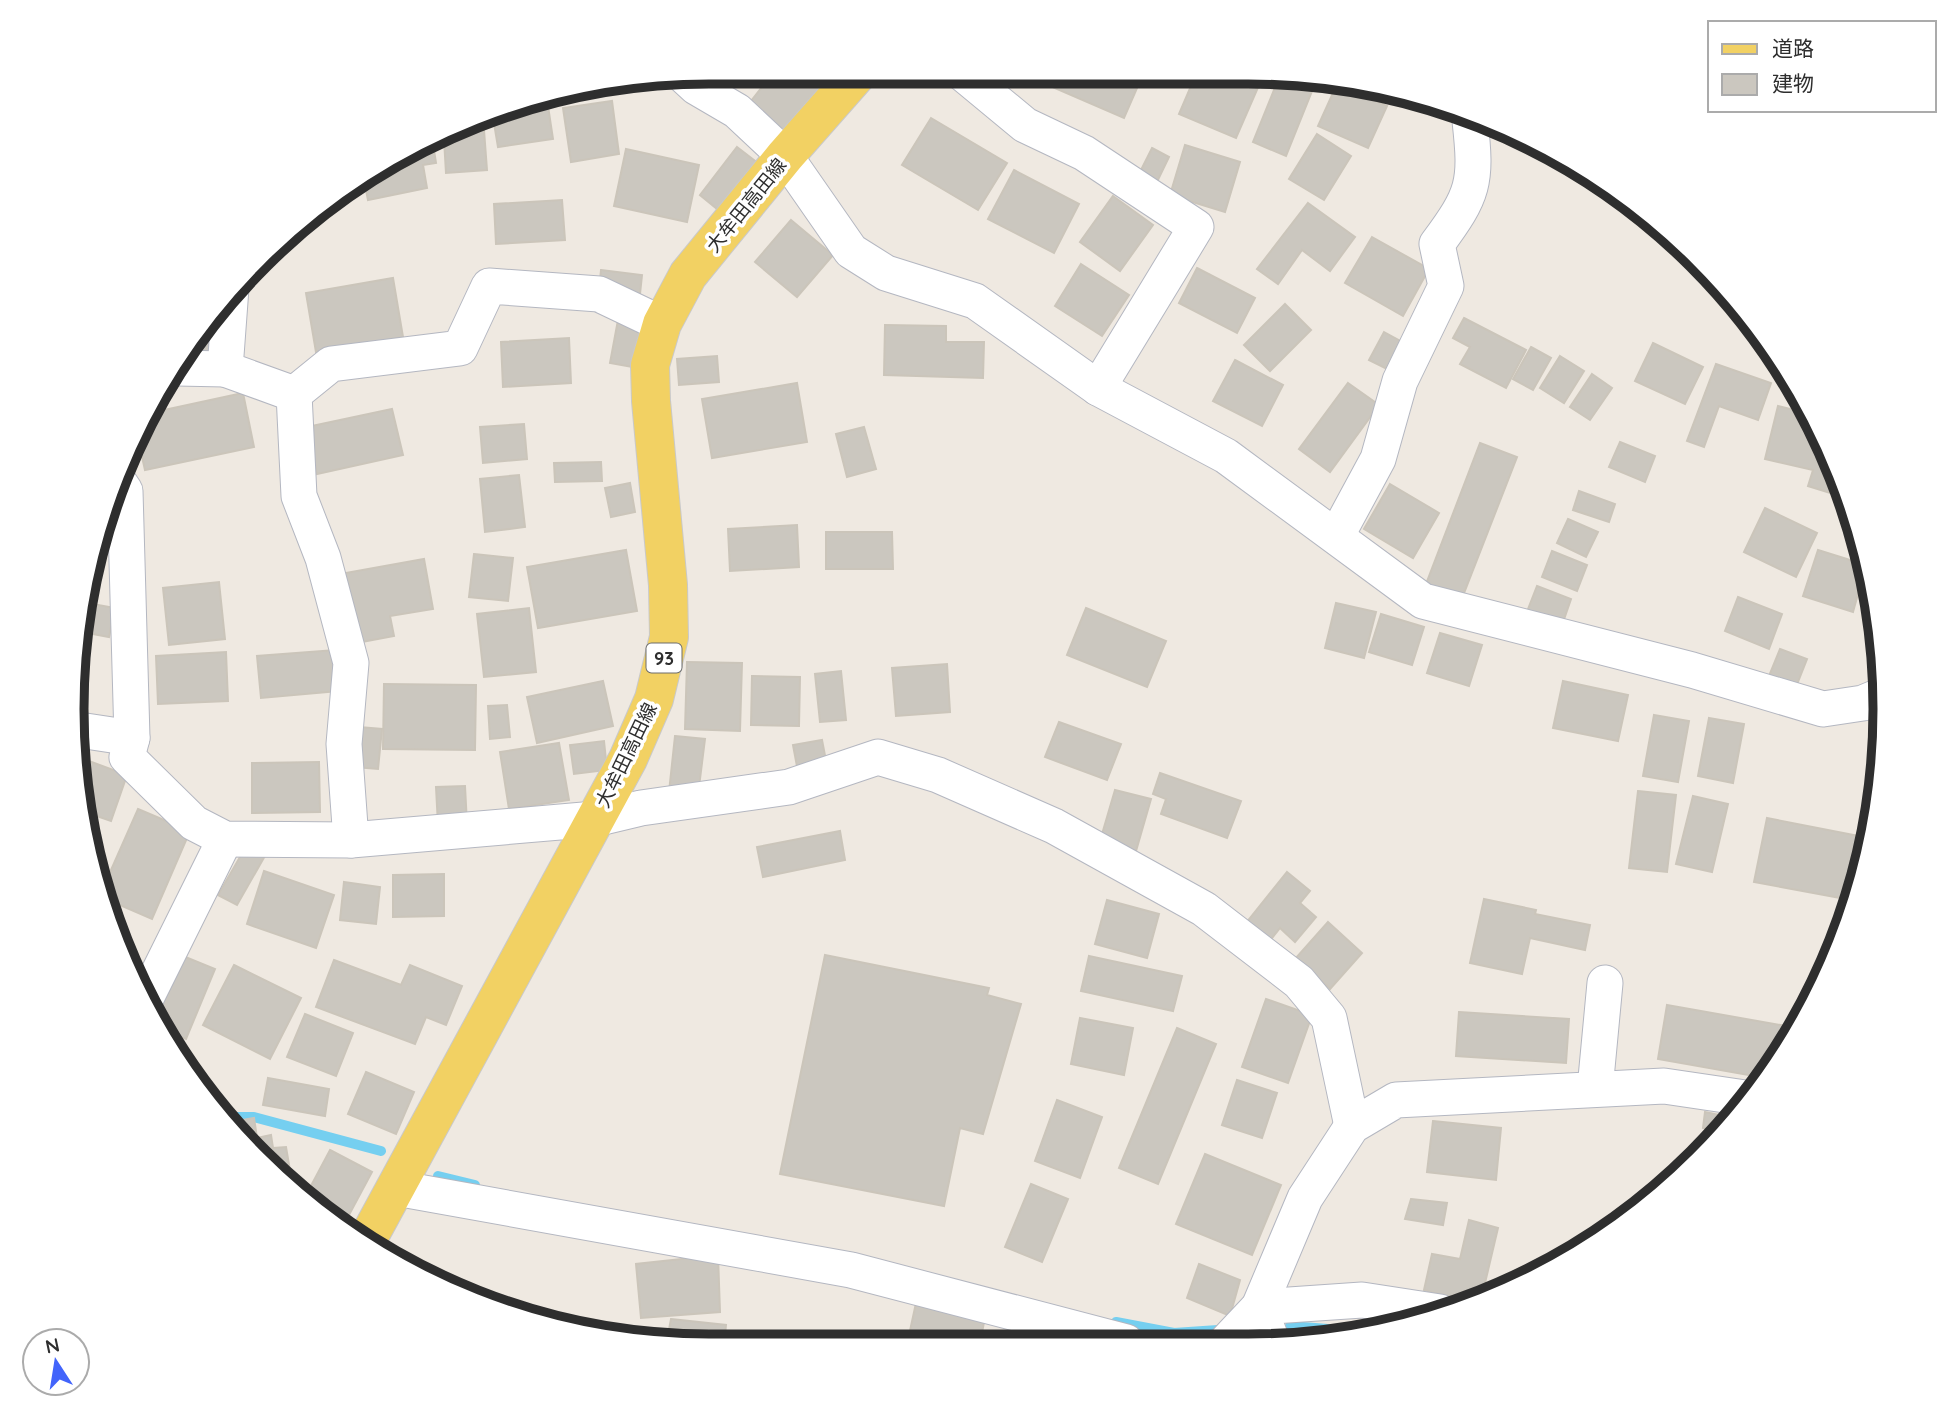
<svg xmlns="http://www.w3.org/2000/svg" width="1957" height="1418" viewBox="0 0 1957 1418" font-family="Quicksand,'Noto Sans JP',sans-serif">
<style>
.lines{fill:none;stroke-linecap:round;stroke-linejoin:round}
.stream{stroke:#75cff0;stroke-width:10}
.building{fill:#cbc7bf;stroke:#cbc5ba;stroke-width:2}
.minor-casing{stroke:#b4b7c1;stroke-width:37}
.primary-casing{stroke:#c9c9c9;stroke-width:40}
.minor{stroke:#fff;stroke-width:35}
.primary{stroke:#f2d163;stroke-width:38}
.labels{text-anchor:middle;dominant-baseline:central;stroke-width:7;stroke-linejoin:round;paint-order:stroke}
.shield{fill:#fff;stroke:#6d6d6d;stroke-width:2}
.shield-label{font-size:18px;font-weight:bold;fill:#2e2e2e}
.street-label{font-size:19px;fill:#2e2e2e;stroke:#fff}
.rim{fill:none;stroke:#2e2e2e;stroke-width:9}
</style>
<rect width="100%" height="100%" fill="#efe9e1"/>
<g class="lines">
<g class="stream">
<path d="M222 1117H254L381 1151"/>
<path d="M438 1176 475 1185"/>
<path d="M1116 1322 1174 1333 1218 1330"/>
<path d="M1290 1326 1365 1332"/>
</g>
</g>
<g class="building">
<path d="M769 72H824L830 77 783 139 744 110 772 74Z"/>
<path d="M1038 72H1144L1124 118 1034 79Z"/>
<path d="M1197 72H1248L1263 76 1236 138 1179 114Z"/>
<path d="M1280 75 1314 86 1286 156 1253 142Z"/>
<path d="M1337 84 1387 106 1368 148 1318 126Z"/>
<path d="M546 93 553 139 498 147 493 117Z"/>
<path d="M612 101 619 154 571 162 563 108Z"/>
<path d="M931 118 1007 163 978 210 902 165Z"/>
<path d="M484 130 487 170 446 173 444 139 459 132Z"/>
<path d="M1317 134 1351 156 1324 200 1289 179Z"/>
<path d="M433 144 436 163 423 165 427 188 368 200 363 175Z"/>
<path d="M1185 145 1240 162 1225 212 1170 195Z"/>
<path d="M737 147 759 164 722 213 700 195Z"/>
<path d="M1152 148 1169 157 1156 184 1138 176Z"/>
<path d="M626 149 699 165 687 222 614 206Z"/>
<path d="M1014 170 1079 204 1054 253 988 219Z"/>
<path d="M1113 196 1153 225 1120 271 1080 242Z"/>
<path d="M562 200 565 240 496 244 494 204Z"/>
<path d="M1308 203 1355 237 1330 271 1302 250 1278 284 1257 269Z"/>
<path d="M791 220 833 255 797 297 755 262Z"/>
<path d="M1372 237 1429 269 1403 316 1345 283Z"/>
<path d="M1081 264 1129 295 1102 336 1055 306Z"/>
<path d="M1197 268 1255 298 1237 333 1179 303Z"/>
<path d="M601 270 642 275 640 294 599 290Z"/>
<path d="M393 278 403 337 316 352 306 293Z"/>
<path d="M1285 304 1311 330 1270 371 1244 345Z"/>
<path d="M219 306 217 352 189 350Z"/>
<path d="M1464 318 1526 350 1506 388 1460 364 1470 347 1453 338Z"/>
<path d="M618 320 641 325 633 367 610 363Z"/>
<path d="M885 325 946 326V342H984L983 378 884 375Z"/>
<path d="M1384 332 1402 342 1387 369 1369 360Z"/>
<path d="M569 338 571 383 503 387 501 342Z"/>
<path d="M1653 343 1703 367 1685 404 1635 381Z"/>
<path d="M1531 347 1551 358 1533 390 1513 379Z"/>
<path d="M717 356 719 382 679 385 677 359Z"/>
<path d="M1560 356 1584 371 1564 403 1540 388Z"/>
<path d="M1235 360 1283 385 1262 426 1213 401Z"/>
<path d="M1716 364 1771 383 1758 420 1719 406 1704 447 1687 441Z"/>
<path d="M1592 374 1612 388 1590 420 1570 407Z"/>
<path d="M797 383 807 442 712 458 702 399Z"/>
<path d="M1348 383 1379 405 1330 472 1299 449Z"/>
<path d="M243 393 254 447 145 470 136 430 146 414Z"/>
<path d="M1778 406 1811 414 1843 485 1840 496 1808 486 1813 470 1765 459Z"/>
<path d="M392 409 403 455 317 474 307 427Z"/>
<path d="M524 424 527 459 483 463 480 427Z"/>
<path d="M864 427 876 469 847 477 836 434Z"/>
<path d="M1620 442 1655 456 1645 482 1609 467Z"/>
<path d="M1480 443 1517 457 1459 606 1423 592Z"/>
<path d="M601 462 602 481 555 482 554 463Z"/>
<path d="M519 475 525 527 485 532 480 479Z"/>
<path d="M630 483 635 512 611 517 605 488Z"/>
<path d="M1390 484 1439 513 1413 558 1364 529Z"/>
<path d="M1579 491 1615 504 1609 522 1573 510Z"/>
<path d="M1765 508 1817 533 1796 577 1744 552Z"/>
<path d="M1568 519 1598 532 1586 557 1557 543Z"/>
<path d="M797 525 799 567 730 571 728 529Z"/>
<path d="M826 532H892L893 569H826Z"/>
<path d="M626 550 637 611 538 628 527 567Z"/>
<path d="M1818 550 1866 565 1853 612 1803 596Z"/>
<path d="M1552 551 1587 565 1577 591 1542 577Z"/>
<path d="M474 554 513 558 508 601 469 597Z"/>
<path d="M424 559 433 609 390 616 394 636 351 644 340 574Z"/>
<path d="M219 582 225 639 169 645 163 588Z"/>
<path d="M1537 586 1571 599 1560 631 1525 617Z"/>
<path d="M1738 597 1782 614 1769 649 1725 631Z"/>
<path d="M87 603 115 608 109 637 82 632Z"/>
<path d="M1336 603 1376 612 1364 658 1325 648Z"/>
<path d="M529 608 536 672 484 677 477 614Z"/>
<path d="M1086 608 1166 641 1147 687 1067 655Z"/>
<path d="M1381 614 1424 627 1412 665 1369 652Z"/>
<path d="M1440 633 1482 645 1469 686 1427 673Z"/>
<path d="M1780 649 1807 659 1794 692 1767 681Z"/>
<path d="M335 650 338 691 261 698 257 656Z"/>
<path d="M226 652 228 701 158 704 156 656Z"/>
<path d="M687 662 742 663 740 731 685 729Z"/>
<path d="M947 664 950 712 896 716 892 668Z"/>
<path d="M841 671 846 720 820 722 815 674Z"/>
<path d="M752 676 800 677 799 726 751 725Z"/>
<path d="M603 681 613 726 537 743 527 697Z"/>
<path d="M1563 681 1628 695 1618 741 1553 728Z"/>
<path d="M384 684 476 685 475 750 383 749Z"/>
<path d="M507 705 510 737 490 739 488 706Z"/>
<path d="M1654 715 1689 721 1678 782 1643 776Z"/>
<path d="M1709 718 1744 724 1733 783 1698 776Z"/>
<path d="M1059 722 1121 744 1107 780 1045 757Z"/>
<path d="M359 727 382 729 378 769 355 767Z"/>
<path d="M675 736 705 739 698 795 669 792Z"/>
<path d="M822 740 828 771 799 777 793 745Z"/>
<path d="M604 741 607 770 574 774 570 745Z"/>
<path d="M559 743 569 800 509 809 500 752Z"/>
<path d="M78 757 127 775 111 821 82 811 77 792Z"/>
<path d="M319 762 320 812 252 813V763Z"/>
<path d="M1160 773 1241 801 1227 838 1161 814 1166 799 1153 794Z"/>
<path d="M465 786 467 824 438 825 436 787Z"/>
<path d="M1115 790 1151 799 1136 851 1100 841Z"/>
<path d="M1638 791 1676 795 1667 872 1629 868Z"/>
<path d="M1693 796 1728 804 1712 872 1676 864Z"/>
<path d="M138 809 190 831 152 919 106 899 103 888Z"/>
<path d="M1767 818 1859 836 1846 899 1754 882Z"/>
<path d="M840 831 845 860 763 877 757 847Z"/>
<path d="M244 850 266 854 237 905 218 895Z"/>
<path d="M264 871 334 895 316 948 247 924Z"/>
<path d="M1287 872 1310 891 1300 903 1316 917 1295 942 1280 928 1269 942 1246 923Z"/>
<path d="M444 874V916L393 917V875Z"/>
<path d="M344 882 380 887 376 924 340 920Z"/>
<path d="M1484 899 1536 910 1535 914 1590 925 1585 950 1530 938 1522 974 1470 963Z"/>
<path d="M1107 900 1159 914 1147 958 1095 944Z"/>
<path d="M1328 922 1362 953 1330 989 1296 958Z"/>
<path d="M178 954 215 969 186 1039 169 1032 156 1010Z"/>
<path d="M825 955 989 988 987 995 1021 1004 983 1134 960 1128 944 1206 780 1174Z"/>
<path d="M1089 956 1182 976 1173 1011 1081 991Z"/>
<path d="M334 960 401 985 410 965 462 986 446 1025 426 1017 415 1044 316 1007Z"/>
<path d="M126 962 142 968 137 980Z"/>
<path d="M234 965 301 998 270 1059 203 1025Z"/>
<path d="M1266 999 1312 1015 1288 1083 1242 1067Z"/>
<path d="M1667 1005 1797 1028 1765 1078 1658 1059Z"/>
<path d="M1459 1012 1569 1019 1566 1063 1456 1056Z"/>
<path d="M305 1014 353 1033 336 1076 287 1057Z"/>
<path d="M1080 1018 1133 1028 1124 1075 1071 1064Z"/>
<path d="M1177 1028 1216 1044 1158 1184 1119 1168Z"/>
<path d="M366 1072 414 1092 396 1134 348 1114Z"/>
<path d="M268 1078 329 1089 325 1116 263 1105Z"/>
<path d="M1237 1080 1277 1093 1262 1138 1222 1125Z"/>
<path d="M1057 1100 1102 1117 1080 1178 1035 1161Z"/>
<path d="M1705 1112 1734 1118 1721 1132 1703 1128Z"/>
<path d="M254 1118 257 1138 271 1135 273 1148 286 1147 293 1188 226 1123Z"/>
<path d="M1433 1121 1501 1128 1496 1180 1427 1172Z"/>
<path d="M330 1150 372 1172 342 1228 304 1199Z"/>
<path d="M1205 1154 1281 1185 1252 1255 1176 1224Z"/>
<path d="M1031 1184 1068 1199 1042 1262 1005 1247Z"/>
<path d="M1411 1199 1447 1203 1443 1225 1405 1219Z"/>
<path d="M1469 1220 1498 1228 1481 1300 1470 1303 1424 1290 1432 1254 1460 1259Z"/>
<path d="M718 1255 720 1312 641 1318 636 1264Z"/>
<path d="M1199 1264 1240 1280 1230 1316 1187 1298Z"/>
<path d="M916 1303 985 1317 980 1343H920L908 1340Z"/>
<path d="M671 1319 726 1325 724 1345H666Z"/>
</g>
<g class="lines">
<defs>
<g id="minor">
<path d="M961 72 1025 125 1084 153 1196 227 1098 388"/>
<path d="M683 75 696 87 737 111 785 156 851 251 886 273 975 301 1098 388 1226 456 1423 601 1692 670 1823 709 1863 703 1882 695"/>
<path d="M231 288 225 369 294 394 299 496 323 558 351 663 344 744 351 840"/>
<path d="M177 368 225 369"/>
<path d="M294 394 331 364 460 348 489 286 599 294 662 324"/>
<path d="M119 482 125 491 132 738 127 757 194 823 225 839 351 840 595 819 641 808 789 787 878 757 938 775 1054 826 1204 909 1299 982 1329 1018 1352 1126"/>
<path d="M1337 535 1378 459 1400 381 1446 286 1437 244C1474 194 1477 183 1470 121"/>
<path d="M79 730 132 738"/>
<path d="M147 996 225 839"/>
<path d="M1595 1089 1605 983"/>
<path d="M396 1188 851 1270 1126 1342"/>
<path d="M1259 1307 1362 1300 1440 1312"/>
<path d="M1259 1307 1272 1341"/>
<path d="M1227 1341 1259 1307 1305 1198 1352 1126 1396 1100 1664 1086 1752 1099"/>
</g>
<path id="primary" d="M366 1242 628 759 654 699 669 637 668 585 651 401 650 365 662 324 688 275 785 156 859 72"/>
</defs>
<use href="#minor" class="minor-casing"/>
<use href="#primary" class="primary-casing"/>
<use href="#minor" class="minor"/>
<use href="#primary" class="primary"/>
</g>
<g class="labels">
<rect class="shield" x="646.5" y="643.5" width="35" height="29" rx="5"/>
<g class="shield-label">
<text x="664" y="658">93</text>
</g>
<g class="street-label">
<text transform="translate(746 205) rotate(-51)">大牟田高田線</text>
<text transform="translate(626 755) rotate(-64)">大牟田高田線</text>
</g>
</g>
<path d="M0 0H1957V1418H0ZM709 84H1248A625 625 0 0 1 1873 709V709A625 625 0 0 1 1248 1334H709A625 625 0 0 1 84 709V709A625 625 0 0 1 709 84Z" fill="#fff" fill-rule="evenodd"/>
<path class="rim" d="M709 84H1248A625 625 0 0 1 1873 709V709A625 625 0 0 1 1248 1334H709A625 625 0 0 1 84 709V709A625 625 0 0 1 709 84Z"/>
<rect x="1708" y="21" width="228" height="91" fill="#ffffff" stroke="#ababab" stroke-width="2"/>
<rect x="1722" y="44" width="35" height="10" fill="#f2d163" stroke="#ababab" stroke-width="2"/>
<text x="1772" y="56" font-size="21" fill="#2e2e2e">道路</text>
<rect x="1722" y="74" width="35" height="21" fill="#cbc7bf" stroke="#ababab" stroke-width="2"/>
<text x="1772" y="91" font-size="21" fill="#2e2e2e">建物</text>
<g transform="translate(56 1362) rotate(348)"><circle r="33" fill="#ffffff" stroke="#ababab" stroke-width="2"/>
<path d="M0-5L12 26L0 18L-12 26Z" fill="#4264fb"/>
<text y="-10" font-size="19" font-weight="bold" text-anchor="middle" fill="#2e2e2e">N</text>
</g>
</svg>
